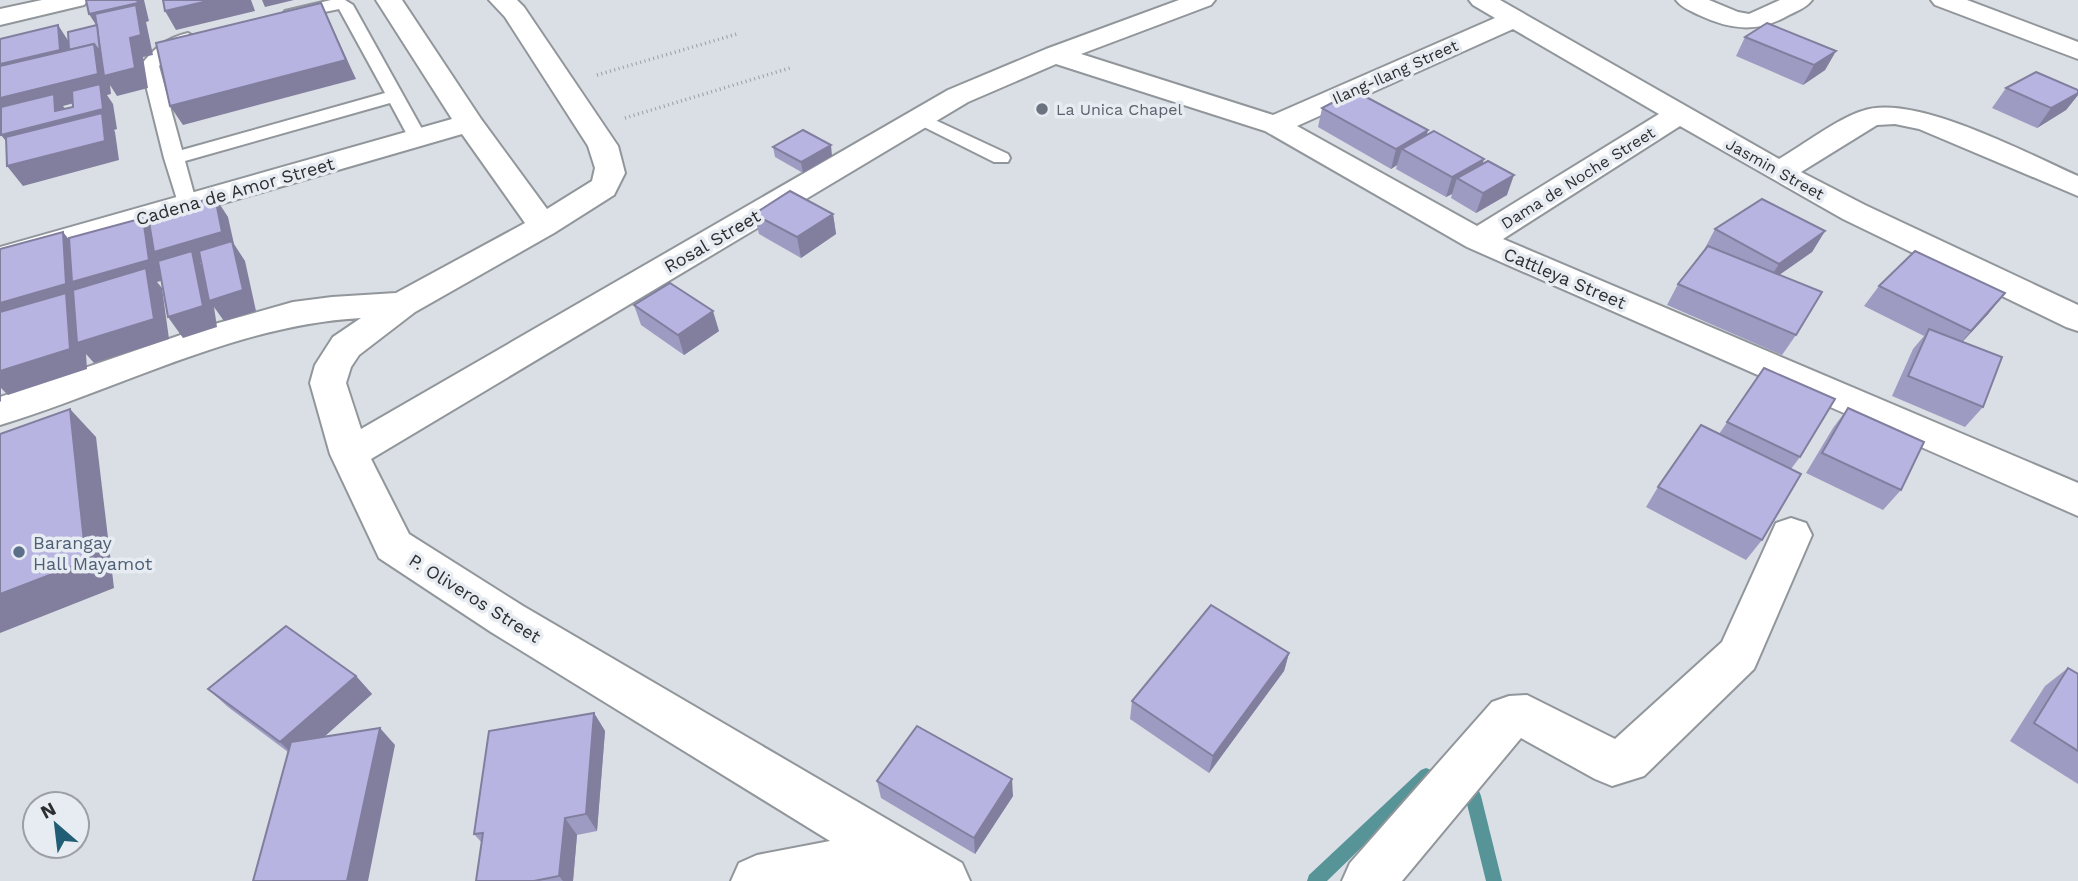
<svg xmlns="http://www.w3.org/2000/svg" width="2078" height="881" viewBox="0 0 2078 881" font-family="'Work Sans',sans-serif">
<style>
.lines{fill:none;stroke-linecap:round;stroke-linejoin:round}
.stream{fill:#569498;fill-rule:evenodd}
.lane-casing{stroke:#91969b;stroke-width:4}
.street-casing{stroke:#91969b;stroke-width:4}
.path{stroke:#9a9ea3;stroke-width:3.5;stroke-dasharray:1 3.5;stroke-linecap:butt}
.lane{fill:#fff;fill-rule:evenodd}
.street{fill:#fff;fill-rule:evenodd}
.wall{fill:#9e9bc2}
.shaded-wall{fill:#817e9e;fill-rule:evenodd}
.building{fill:#b8b4e2;stroke:#817e9e;stroke-width:2}
.worship-dot{fill:#6b7280;stroke:#e7ecf2;stroke-width:2.5}
.service-dot{fill:#5c6f8a;stroke:#e7ecf2;stroke-width:2.5}
.labels{text-anchor:middle;dominant-baseline:central;stroke-width:7;stroke-linejoin:round;paint-order:stroke}
.far-street-label{font-size:16px;fill:#2c2e30;stroke:#e7ecf2}
.far-worship-label{font-size:16px;fill:#5b616d;stroke:#e7ecf2;text-anchor:start}
.street-label{font-size:18px;fill:#2c2e30;stroke:#e7ecf2}
.service-label{font-size:18px;fill:#4e5e75;stroke:#e7ecf2;text-anchor:start}
</style>
<rect width="100%" height="100%" fill="#dadfe5"/>
<g class="lines">
<g class="stream">
<path d="M1426 768 1431 770 1434 775 1431 780 1327 881H1307L1309 875 1421 770Z"/>
<path d="M1473 789 1479 791 1481 796 1502 881H1486L1465 796 1467 791Z"/>
</g>
<defs>
<g id="lane">
<path d="M331 0H345L353 5 427 138 425 142H411L390 103 185 161 197 205 194 209H180L164 158 141 65C154 48 167 38 188 33L196 38 171 52 159 66 182 150 385 93 339 9 291 19 283 14 285 11Z"/>
<path d="M920 113 1008 154 1010 158 1008 162H994L914 122 911 118 914 114Z"/>
</g>
<g id="street">
<path d="M42 0H88L84 5 0 25V9Z"/>
<path d="M376 0H402L481 119 547 209 592 181 595 168 588 146 505 17 489 0H517L524 7 618 146 625 173 614 195 554 233 415 312 359 355 351 367 346 383 361 429 948 90 1046 49 1179 0H1215L1211 5 1081 54 1273 115 1495 18 1473 5 1469 0H1500L1779 159C1803 145 1837 119 1862 111 1913 92 2028 154 2078 176V196L1919 129 1895 124 1877 125 1801 172 1865 205 2078 305V331L2066 327 1843 219 1680 126 1503 239 2078 483V516L1467 247 1265 131 1056 64 968 102 371 459 409 534 523 606 962 863 970 881H731L739 863 757 855 830 841 491 632 379 558 330 454 310 383 315 365 333 337 361 318C235 325 119 389 0 425V397L204 327 293 302 332 297 396 293 525 223 462 134 0 268V247L452 119ZM1513 29 1659 114 1477 226 1297 126Z"/>
<path d="M1676 0H1709L1738 12 1749 14 1780 0H1812C1806 8 1797 11 1789 15 1758 33 1731 30 1699 15 1691 11 1682 8 1676 0Z"/>
<path d="M1931 0H1967L2078 42V59L1935 5Z"/>
<path d="M1791 518 1806 523 1812 535 1754 669 1644 776 1612 786 1595 779 1521 738 1402 881H1342L1350 863 1492 702 1509 696 1527 695 1615 739 1722 642 1776 523Z"/>
</g>
</defs>
<use href="#lane" class="lane-casing"/>
<use href="#street" class="street-casing"/>
<g class="path">
<path d="M597 75 737 34"/>
<path d="M625 118 790 68"/>
</g>
<use href="#lane" class="lane"/>
<use href="#street" class="street"/>
</g>
<g class="wall">
<path d="M1745 37 1836 51 1825 70 1803 85 1736 56Z"/>
<path d="M2006 88 2078 90V95L2066 110 2037 128 1992 108Z"/>
<path d="M1322 108 1427 135 1484 159 1482 165 1507 195 1476 213 1451 198 1452 194 1446 197 1396 169 1397 165 1391 169 1318 127Z"/>
<path d="M773 147 832 156 803 173 775 157Z"/>
<path d="M754 214H833L836 234 801 258 759 234Z"/>
<path d="M1715 229 1825 231 1812 252 1779 275 1796 335 1782 355 1667 305 1678 284 1704 250Z"/>
<path d="M1879 286 1989 313 1962 342 1983 407 1965 427 1892 396 1913 349 1924 336 1864 306Z"/>
<path d="M634 305 719 331 684 355 641 325Z"/>
<path d="M1764 368 1800 457 1791 469 1762 540 1746 560 1646 507 1658 487 1719 434Z"/>
<path d="M1848 408 1901 490 1883 510 1806 473 1833 428Z"/>
<path d="M1289 653 1284 671 1209 773 1130 719 1132 701Z"/>
<path d="M2068 668 2078 674V784L2010 741 2045 686Z"/>
<path d="M356 676 372 694 324 737 395 745 288 752 228 707 208 689Z"/>
<path d="M594 713 605 731 597 831 577 835 573 881H476L482 843 474 834Z"/>
<path d="M877 781 1013 796 975 854 881 798Z"/>
</g>
<g class="shaded-wall">
<path d="M137 0H144L149 21 146 22 153 55 143 57 148 88 117 96 110 85 111 94 107 95 113 104 117 129 114 130 115 132 119 160 23 186 7 166 17 155 1 135 6 120 0 112V64L58 25 71 45 94 44 100 31 89 14ZM101 96 69 114 63 106Z"/>
<path d="M212 0H251L255 11 176 30 165 11Z"/>
<path d="M262 0H294L265 7Z"/>
<path d="M321 3 356 79 183 125 170 106Z"/>
<path d="M1836 51 1825 70 1803 85 1814 65Z"/>
<path d="M2078 93V95L2066 110 2037 128 2051 108Z"/>
<path d="M1428 130 1423 150 1402 149 1397 165 1391 169 1396 149Z"/>
<path d="M831 145 832 156 803 173 801 162Z"/>
<path d="M1484 159 1477 179 1457 178 1452 194 1446 197 1452 177Z"/>
<path d="M1514 175 1507 195 1476 213 1483 193Z"/>
<path d="M215 197 228 217 234 244 245 261 256 311 224 321 214 307 217 327 183 338 168 317 164 280 157 282 162 288 169 339 94 363 86 354 87 369 8 395 1 388V401L0 402V268L63 232 79 252 143 218 157 238ZM234 253 206 271 200 263Z"/>
<path d="M833 214 836 234 801 258 797 237Z"/>
<path d="M1825 231 1812 252 1766 284 1779 264Z"/>
<path d="M2005 293 1989 313 1954 351 1971 331Z"/>
<path d="M713 311 719 331 684 355 678 335Z"/>
<path d="M70 409 96 437 114 588 0 633V594Z"/>
<path d="M1289 653 1284 671 1209 773 1213 756Z"/>
<path d="M356 676 372 694 298 760 280 742Z"/>
<path d="M594 713 605 731 597 831 586 814Z"/>
<path d="M380 728 395 745 368 881H347Z"/>
<path d="M1012 779 1013 796 975 854 974 838Z"/>
<path d="M565 818 577 835 573 881H563L559 876Z"/>
</g>
<g class="building">
<path d="M86 0H137L138 3 89 14Z"/>
<path d="M163 0H212L165 11Z"/>
<path d="M321 3 346 60 170 106 156 43Z"/>
<path d="M136 5 141 35 130 38 135 68 104 76 95 14Z"/>
<path d="M1767 23 1836 51 1814 65 1745 37Z"/>
<path d="M58 25 60 50 0 64V39Z"/>
<path d="M97 25 100 52 94 44 69 50 68 32Z"/>
<path d="M94 44 98 74 0 98V66Z"/>
<path d="M2036 72 2078 90V93L2051 108 2006 88Z"/>
<path d="M100 84 103 109 1 135V107L54 94 55 111 73 107 72 91Z"/>
<path d="M1355 91 1428 130 1396 149 1322 108Z"/>
<path d="M102 113 105 141 7 166 6 137Z"/>
<path d="M803 130 831 145 801 162 773 147Z"/>
<path d="M1434 131 1484 159 1452 177 1402 149Z"/>
<path d="M1488 161 1514 175 1483 193 1457 178Z"/>
<path d="M790 191 833 214 797 237 754 214Z"/>
<path d="M215 197 222 232 154 252 148 216Z"/>
<path d="M1762 199 1825 231 1779 264 1715 229Z"/>
<path d="M143 218 149 260 72 282 69 238Z"/>
<path d="M63 232 66 284 0 303V249Z"/>
<path d="M232 241 243 290 209 301 199 251Z"/>
<path d="M1708 246 1822 292 1796 335 1678 284Z"/>
<path d="M192 251 203 306 168 317 158 261Z"/>
<path d="M1915 251 2005 293 1971 331 1879 286Z"/>
<path d="M146 268 154 319 77 343 73 290Z"/>
<path d="M670 283 713 311 678 335 634 305Z"/>
<path d="M66 293 70 349 0 371V312Z"/>
<path d="M1929 329 2002 357 1983 407 1908 376Z"/>
<path d="M1764 368 1835 399 1800 457 1727 422Z"/>
<path d="M1848 408 1924 442 1901 490 1822 453Z"/>
<path d="M70 409 86 561 0 594V434Z"/>
<path d="M1701 425 1801 474 1762 540 1658 487Z"/>
<path d="M1211 605 1289 653 1213 756 1132 701Z"/>
<path d="M286 626 356 676 280 742 208 689Z"/>
<path d="M2068 668 2078 674V751L2034 723Z"/>
<path d="M594 713 586 814 565 818 559 876 534 881H476L483 833 474 834 489 731Z"/>
<path d="M917 726 1012 779 974 838 877 781Z"/>
<path d="M380 728 347 881H253L291 742Z"/>
</g>
<circle class="worship-dot" cx="1042" cy="109" r="7"/>
<circle class="service-dot" cx="19" cy="552" r="7"/>
<g class="labels">
<g class="far-street-label">
<text transform="translate(1395 72) rotate(-24)">Ilang-Ilang Street</text>
<text transform="translate(1775 169) rotate(29)">Jasmin Street</text>
<text transform="translate(1578 178) rotate(-32)">Dama de Noche Street</text>
</g>
<g class="far-worship-label">
<text x="1056" y="109">La Unica Chapel</text>
</g>
<g class="street-label">
<text transform="translate(235 191) rotate(-16)">Cadena de Amor Street</text>
<text transform="translate(712 241) rotate(-30)">Rosal Street</text>
<text transform="translate(1565 278) rotate(23)">Cattleya Street</text>
<text transform="translate(475 598) rotate(32)">P. Oliveros Street</text>
</g>
<g class="service-label">
<text x="33" y="542">Barangay<tspan x="33" dy="21">Hall Mayamot</tspan></text>
</g>
</g>
<g transform="translate(56 825) rotate(332)"><circle r="33" fill="#e7ecf2" stroke="#9ca0a4" stroke-width="2"/>
<path d="M0-5L12 26L0 18L-12 26Z" fill="#215e75"/>
<text y="-10" font-size="19" font-weight="bold" text-anchor="middle" fill="#2c2e30">N</text>
</g>
</svg>
